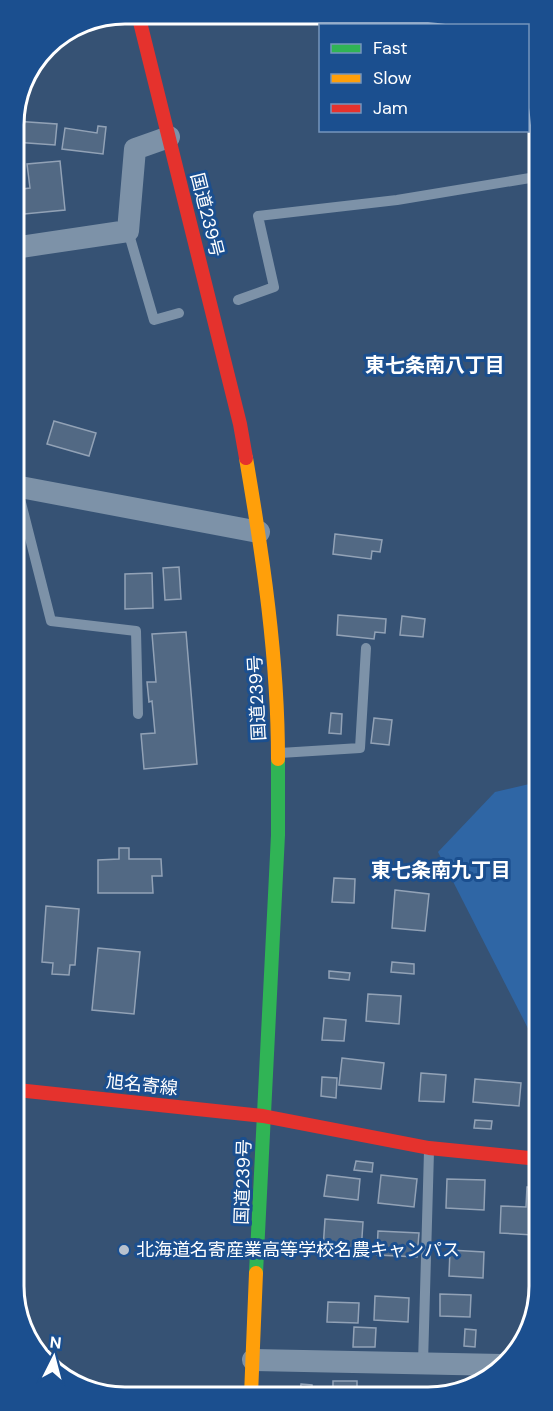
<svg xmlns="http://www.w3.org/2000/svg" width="553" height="1411" viewBox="0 0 553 1411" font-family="'DM Sans','Noto Sans JP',sans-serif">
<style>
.green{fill:#2f66a5}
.building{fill:#526984;stroke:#92a2b6;stroke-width:1.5}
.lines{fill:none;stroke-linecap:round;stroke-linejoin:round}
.lane{stroke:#7d92a8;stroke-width:10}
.street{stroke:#7d92a8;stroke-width:22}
.fast{stroke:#30b455;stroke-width:14}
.slow{stroke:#ff9f0a;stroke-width:14}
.jam{stroke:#e5322d;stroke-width:14}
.poi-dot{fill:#b9c2ce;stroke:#1b4f8f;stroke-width:2}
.labels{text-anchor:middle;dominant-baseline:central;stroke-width:6;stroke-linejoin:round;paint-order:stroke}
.street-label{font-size:18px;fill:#fff;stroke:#1b4f8f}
.poi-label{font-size:18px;fill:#fff;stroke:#1b4f8f;text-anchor:start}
.neighbourhood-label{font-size:20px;font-weight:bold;fill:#fff;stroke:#1b4f8f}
.rim{fill:none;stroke:#fff;stroke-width:3}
</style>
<rect width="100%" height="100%" fill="#365274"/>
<path class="green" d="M538 782 539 1050 438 852 495 792Z"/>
<g class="building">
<path d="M14 121 57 124 55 145 14 142Z"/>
<path d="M98 126 106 127 103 154 62 149 65 128 97 133Z"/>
<path d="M60 161 65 210 14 215V190L30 188 27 164Z"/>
<path d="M54 421 96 433 89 456 47 444Z"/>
<path d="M335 534 382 540 380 552 372 551 371 559 333 554Z"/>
<path d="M179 567 181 599 165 600 163 568Z"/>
<path d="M152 573 153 608 125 609V574Z"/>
<path d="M338 615 386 619 385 633 375 632 374 639 337 635Z"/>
<path d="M402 616 425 619 423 637 400 635Z"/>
<path d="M186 632 197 764 144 769 141 734 155 733 152 701 149 702 147 682H156L152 634Z"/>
<path d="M331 713 342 714 341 734 329 733Z"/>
<path d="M374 718 392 720 389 745 371 743Z"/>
<path d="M119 848H129V859H161L162 876H152L153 893H98V860L119 859Z"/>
<path d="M334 878 355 879 354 903 332 902Z"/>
<path d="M395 890 429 894 425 931 392 928Z"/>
<path d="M46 906 79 909 75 965H70L69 975 52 974 53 963 42 962Z"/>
<path d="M98 948 140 952 134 1014 92 1010Z"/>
<path d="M392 962 414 964V974L391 972Z"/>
<path d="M329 971 350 973 349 980 329 978Z"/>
<path d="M368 994 401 996 399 1024 366 1021Z"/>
<path d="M324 1018 346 1020 344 1041 322 1040Z"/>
<path d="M342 1058 384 1063 381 1089 339 1085Z"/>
<path d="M421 1073 446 1075 444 1102 419 1101Z"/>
<path d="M322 1077 337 1078 336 1098 321 1096Z"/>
<path d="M475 1079 521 1083 519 1106 473 1102Z"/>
<path d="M475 1120 492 1121 491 1129 474 1128Z"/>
<path d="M356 1161 373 1163 372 1172 354 1170Z"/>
<path d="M327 1175 360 1179 358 1200 324 1196Z"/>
<path d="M381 1175 417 1179 414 1207 378 1203Z"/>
<path d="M447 1179 485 1180 484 1210 446 1208Z"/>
<path d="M527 1187H539V1217H534L533 1235 500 1233 501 1206 526 1207Z"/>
<path d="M325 1219 363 1222 361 1252 323 1249Z"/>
<path d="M378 1231 419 1233 417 1257 377 1255Z"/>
<path d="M450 1250 484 1252 483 1278 449 1276Z"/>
<path d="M440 1294 471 1295 470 1317 440 1316Z"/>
<path d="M375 1296 409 1298 408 1322 374 1320Z"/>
<path d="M328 1302 359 1303 358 1323 327 1322Z"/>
<path d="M354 1327 376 1328 375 1347H353Z"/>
<path d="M465 1329 476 1330 475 1347 464 1346Z"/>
<path d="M333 1381H357V1387H374V1394H333Z"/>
<path d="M301 1384 312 1385V1394L300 1395Z"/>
<path d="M427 1390 461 1391 457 1394H427Z"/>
</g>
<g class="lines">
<g class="lane">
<path d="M128 231 154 320 179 313"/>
<path d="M238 300 274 287 258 216 397 200 536 177"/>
<path d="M17 487 51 621 136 631 138 714"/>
<path d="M280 753 360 748 366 648"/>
<path d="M423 1363 429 1151"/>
</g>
<g class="street">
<path d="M14 248 128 231 135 149 169 137"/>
<path d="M15 486 259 532"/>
<path d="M253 1360 502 1365"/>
</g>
<path class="fast" d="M256 1273 278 835V759"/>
<g class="slow">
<path d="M246 458C263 557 278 658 278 759"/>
<path d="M251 1395 256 1273"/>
</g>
<g class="jam">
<path d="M138 14 240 424 246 458"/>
<path d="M17 1090 263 1116 429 1148 539 1159"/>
</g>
</g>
<circle class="poi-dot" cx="124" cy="1250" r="6"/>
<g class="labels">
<g class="street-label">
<text transform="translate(207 215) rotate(76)">国道239号</text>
<text transform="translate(257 698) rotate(-93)">国道239号</text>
<text transform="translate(142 1085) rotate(6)">旭名寄線</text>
<text transform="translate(243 1182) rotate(-88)">国道239号</text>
</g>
<g class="poi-label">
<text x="136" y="1250">北海道名寄産業高等学校名農キャンパス</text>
</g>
<g class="neighbourhood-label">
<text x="435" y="365">東七条南八丁目</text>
<text x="441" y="870">東七条南九丁目</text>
</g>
</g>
<path d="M0 0H553V1411H0ZM125 24H428A101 101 0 0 1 529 125V1286A101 101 0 0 1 428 1387H125A101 101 0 0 1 24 1286V125A101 101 0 0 1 125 24Z" fill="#1b4f8f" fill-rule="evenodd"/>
<path class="rim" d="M125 24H428A101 101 0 0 1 529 125V1286A101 101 0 0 1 428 1387H125A101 101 0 0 1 24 1286V125A101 101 0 0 1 125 24Z"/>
<rect x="319" y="24" width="210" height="108" fill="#1b4f8f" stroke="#7695bc" stroke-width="1.5"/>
<rect x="331" y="44" width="30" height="9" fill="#30b455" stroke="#7695bc" stroke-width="1.5"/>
<text x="373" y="54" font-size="18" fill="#ffffff">Fast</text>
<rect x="331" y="74" width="30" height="9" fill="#ff9f0a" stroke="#7695bc" stroke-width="1.5"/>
<text x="373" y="84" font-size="18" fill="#ffffff">Slow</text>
<rect x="331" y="104" width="30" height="9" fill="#e5322d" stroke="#7695bc" stroke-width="1.5"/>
<text x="373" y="114" font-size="18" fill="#ffffff">Jam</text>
<g transform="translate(54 1357) rotate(6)" stroke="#1b4f8f" stroke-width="4.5" paint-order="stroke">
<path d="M0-4.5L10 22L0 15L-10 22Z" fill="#ffffff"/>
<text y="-9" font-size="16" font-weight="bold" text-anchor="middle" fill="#ffffff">N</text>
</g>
</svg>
